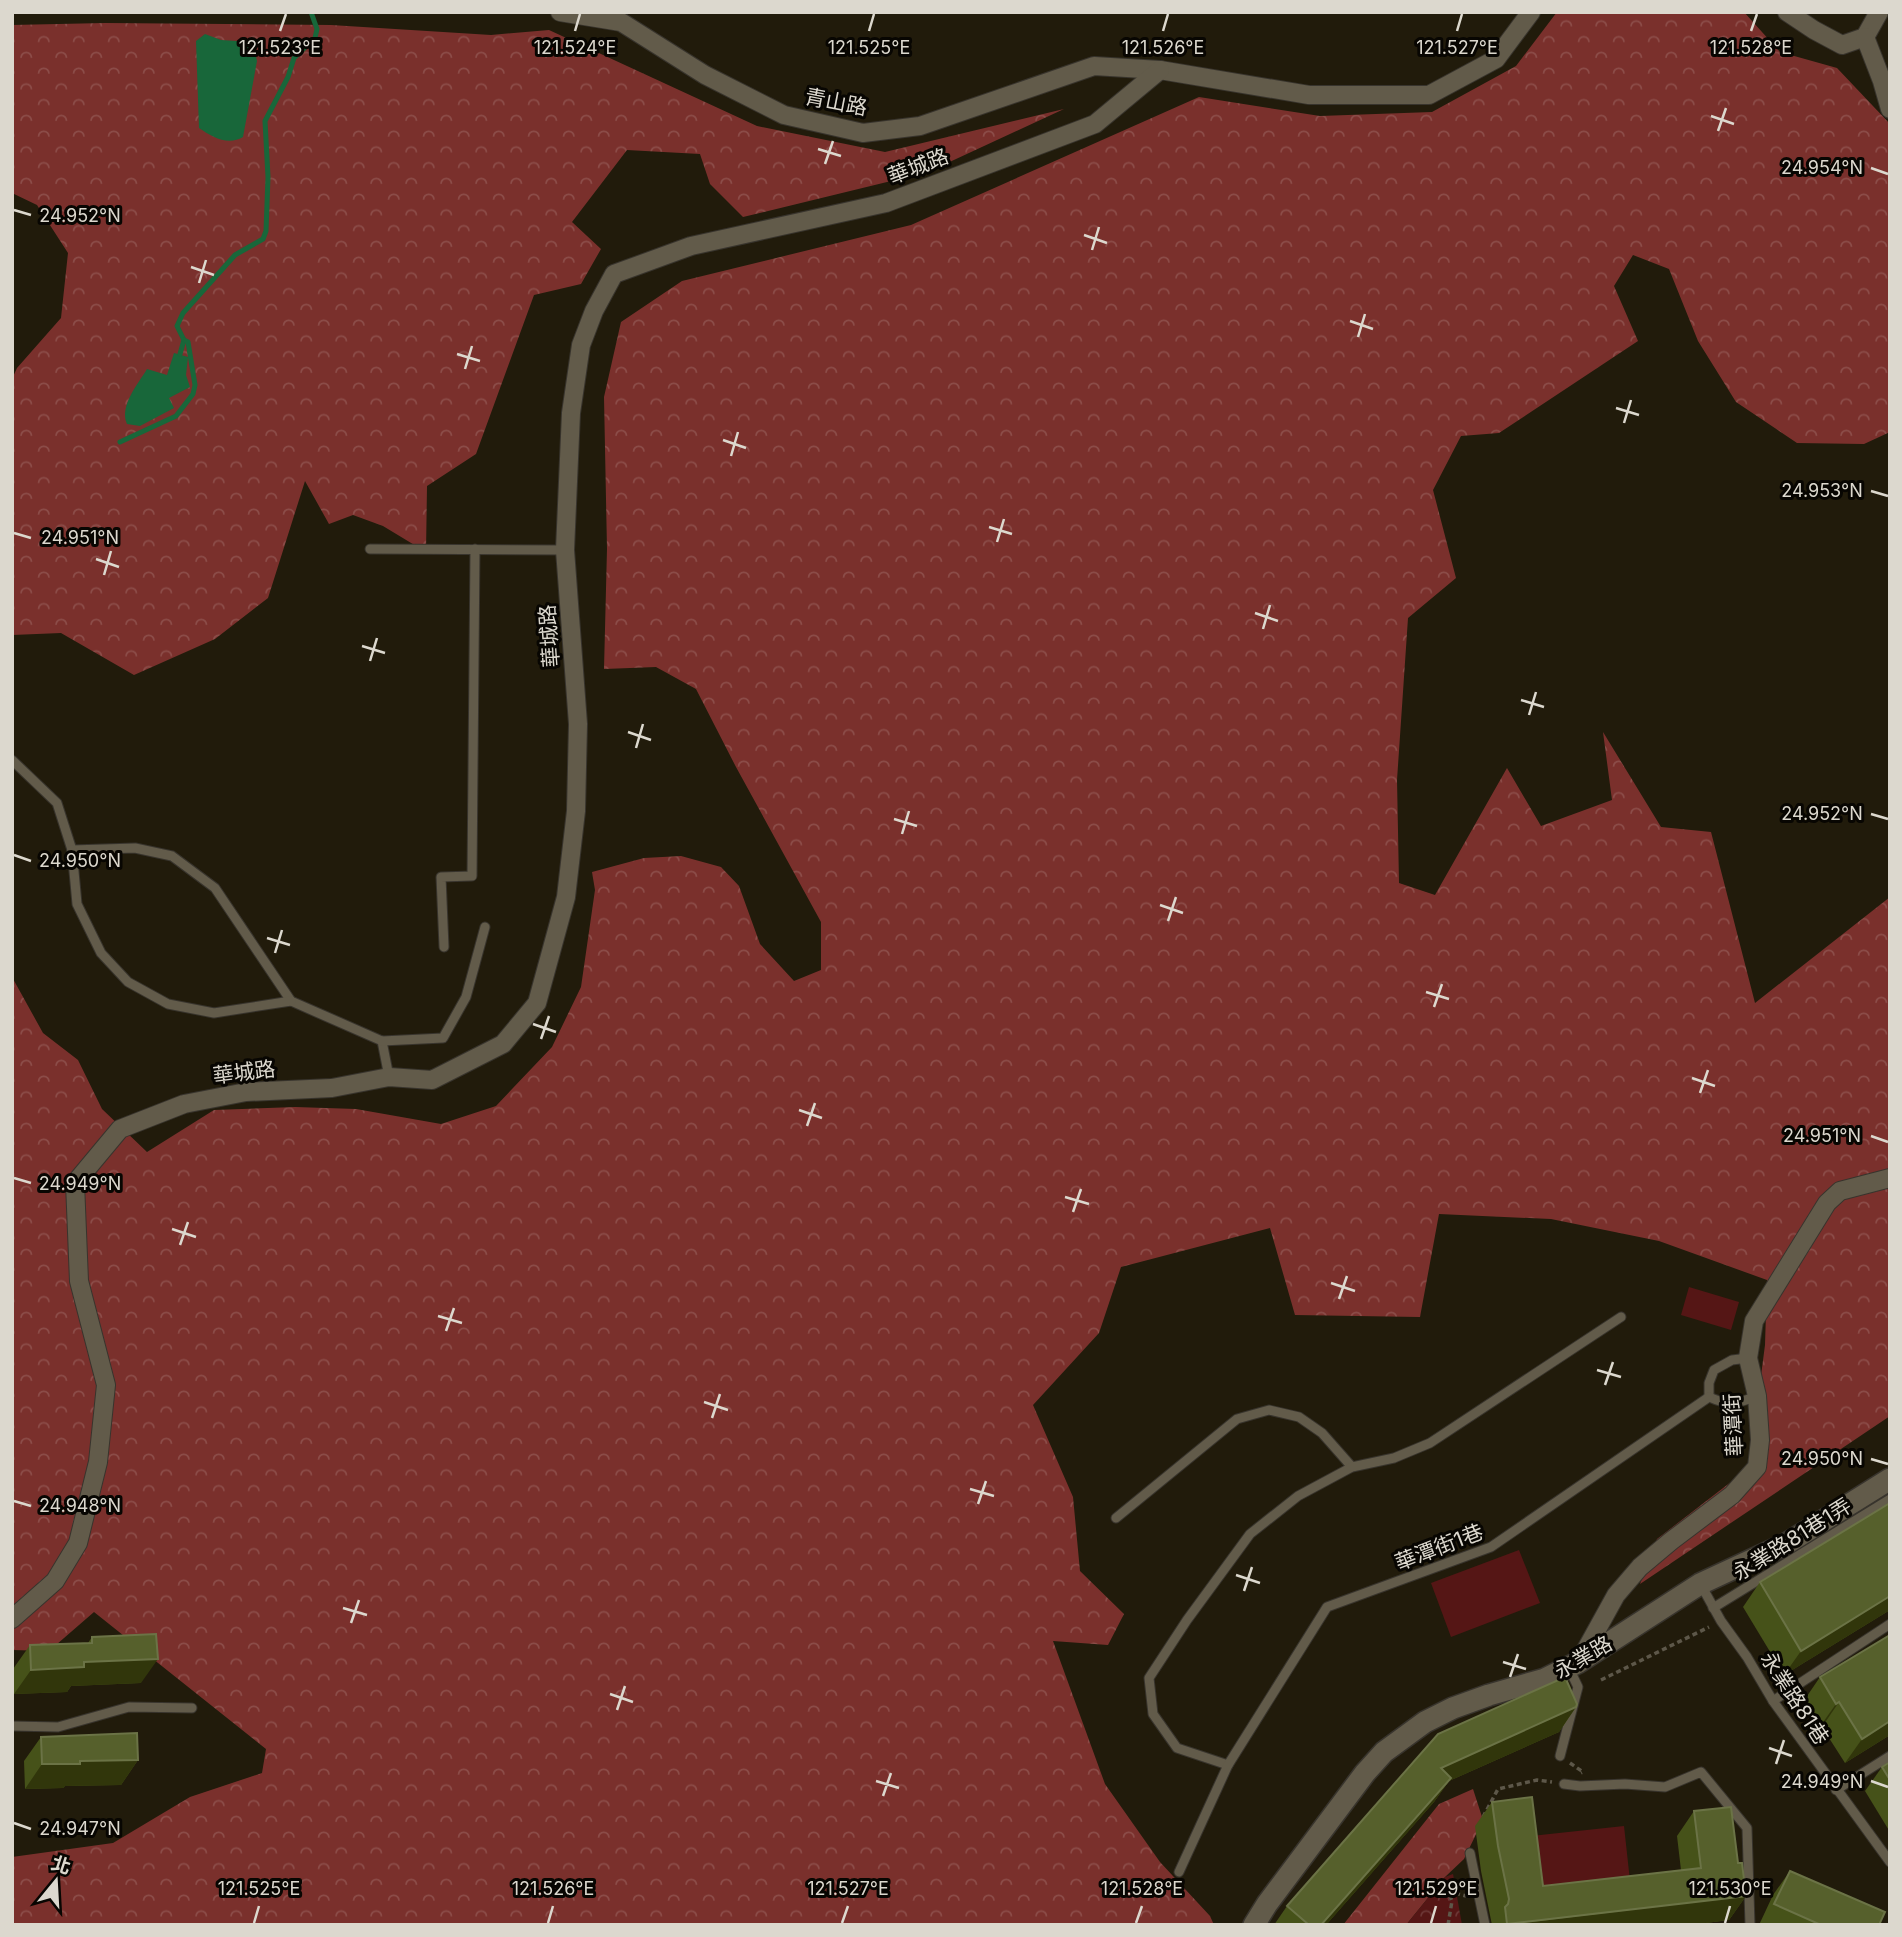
<svg xmlns="http://www.w3.org/2000/svg" width="1902" height="1937" viewBox="0 0 1902 1937" font-family="Inter,'Noto Sans TC',sans-serif">
<style>
.forest{fill:url(#forest-crowns)}
.park{fill:url(#park-crowns)}
.garden{fill:#551615}
.water{fill:#18673a}
.lines{fill:none;stroke-linecap:round;stroke-linejoin:round}
.stream{stroke:#18673a;stroke-width:5}
.lane-casing{stroke:#38342d;stroke-width:11}
.street-casing{stroke:#38342d;stroke-width:20}
.secondary-casing{stroke:#38342d;stroke-width:24}
.path{stroke:#5d5749;stroke-width:3.5;stroke-dasharray:5 3.5;stroke-linecap:butt}
.lane{stroke:#625b4a;stroke-width:9}
.street{stroke:#625b4a;stroke-width:18}
.secondary{stroke:#625b4a;stroke-width:21}
.wall{fill:#465219}
.shaded-wall{fill:#31360b}
.building{fill:#56602c;stroke:#6b7346;stroke-width:2}
.ticks{fill:none;stroke:#dcd8ce;stroke-width:2.5}
.labels{text-anchor:middle;dominant-baseline:central;stroke-width:6;stroke-linejoin:round;paint-order:stroke}
.street-label{font-size:21px;fill:#dcd8ce;stroke:#080602}
.ticks-label{font-size:18px;text-anchor:middle;fill:#dcd8ce;stroke:#080602;stroke-width:6;stroke-linejoin:round;paint-order:stroke}
</style>
<defs>
<pattern id="forest-crowns" width="20" height="18" patternUnits="userSpaceOnUse" patternTransform="scale(1.75)"><rect width="20" height="18" fill="#7a302c"/><path d="M2 6a3 3 0 1 1 6 0M12 15a3 3 0 1 1 6 0" fill="none" stroke="#8c4d49"/></pattern>
<pattern id="park-crowns" width="20" height="18" patternUnits="userSpaceOnUse" patternTransform="scale(1.75)"><rect width="20" height="18" fill="#551615"/><path d="M2 6a3 3 0 1 1 6 0M12 15a3 3 0 1 1 6 0" fill="none" stroke="#6d3736"/></pattern>
</defs>
<rect width="100%" height="100%" fill="#211b0b"/>
<g class="forest">
<path d="M1557 12H1744L1780 52 1837 68 1890 124V432L1864 444 1797 443 1736 402 1698 341 1669 269 1633 255 1614 286 1638 341 1499 433 1461 436 1433 490 1456 578 1408 618 1397 780 1399 883 1435 895 1507 768 1541 826 1612 800 1603 732 1661 827 1711 832 1755 1003 1890 897V1416L1640 1584 1657 1539 1749 1468 1765 1345 1767 1280 1659 1241 1551 1219 1439 1214 1420 1317 1295 1315 1270 1228 1121 1267 1099 1333 1033 1405 1073 1497 1080 1571 1124 1614 1108 1645 1053 1641 1105 1784 1160 1862 1210 1916 1214 1925H12V1857L113 1843 190 1797 262 1773 266 1749 94 1612 49 1651 12 1650V977L43 1033 78 1060 102 1109 147 1152 214 1110 295 1107 356 1109 441 1124 496 1106 552 1047 581 987 595 890 592 872 644 858 681 856 721 867 739 886 760 944 794 981 821 970V922L736 767 696 689 656 667 604 669 607 549 604 397 621 322 682 281 911 225 1199 97 1320 116 1432 112 1516 66Z"/>
<path d="M105 23 331 25 491 35 549 30 757 126 885 152 1064 109 928 172 743 217 710 184 700 154 627 150 572 222 601 249 581 284 534 295 476 454 427 486 426 552 383 526 353 515 329 524 305 481 268 598 215 639 134 675 61 633 12 635V379L17 368 61 318 68 253 37 205 12 193V25Z"/>
<path d="M1473 1789 1483 1820 1464 1859 1445 1877 1406 1925H1343L1439 1804Z"/>
</g>
<path class="park" d="M1453 1874 1462 1925H1406L1445 1877Z"/>
<g class="garden">
<path d="M1689 1287 1739 1302 1731 1330 1681 1315Z"/>
<path d="M1519 1550 1540 1603 1451 1637 1431 1583Z"/>
<path d="M1624 1826 1631 1890 1539 1901 1531 1836Z"/>
</g>
<g class="water">
<path d="M205 34 221 40 237 41 254 48 257 61 243 137C228 146 212 137 199 128L196 41Z"/>
<path d="M174 353 188 357 186 375 190 387 169 398 174 408 140 426 127 424C119 406 138 384 147 369L167 375Z"/>
</g>
<g class="lines">
<g class="stream">
<path d="M180 354 184 340 177 326 183 313 235 255 263 239 266 231 268 177 265 121 288 77 294 58 315 38 317 29 311 12"/>
<path d="M120 442 176 416 193 394 195 385 188 342 184 340"/>
</g>
<defs>
<g id="lane">
<path d="M370 549 565 550"/>
<path d="M12 760 57 803 72 850 135 848 172 856 215 888 291 1001 382 1041 389 1077"/>
<path d="M72 850 77 904 101 953 128 982 168 1004 214 1013 291 1001"/>
<path d="M444 947 441 877 472 876 475 549"/>
<path d="M382 1041 443 1038 466 997 485 927"/>
<path d="M1709 1397V1383L1714 1370 1732 1360 1748 1358"/>
<path d="M1709 1397C1729 1406 1737 1404 1757 1396"/>
<path d="M1116 1518 1237 1419 1269 1410 1299 1417 1322 1433 1352 1467"/>
<path d="M1701 1585 1721 1621 1747 1657 1773 1701 1890 1862"/>
<path d="M1713 1608 1890 1499"/>
<path d="M1773 1701 1890 1624"/>
<path d="M12 1726 58 1727 129 1707 192 1708"/>
<path d="M1560 1756 1578 1687 1569 1668"/>
<path d="M1228 1765 1177 1748 1153 1714 1149 1678 1187 1620 1250 1534 1298 1496 1352 1467 1394 1458 1430 1443 1621 1317"/>
<path d="M1564 1784 1580 1786 1625 1784 1665 1787 1701 1772 1747 1828 1750 1925"/>
<path d="M1836 1790 1890 1756"/>
<path d="M1470 1853 1485 1925"/>
<path d="M1179 1872 1228 1765 1327 1607 1491 1547 1709 1397"/>
</g>
<g id="street">
<path d="M560 12 621 22 705 75 784 115 863 133 920 126 1094 66 1160 70 1309 95H1429L1496 59 1531 12"/>
<path d="M1787 12 1814 30 1842 45 1865 37 1879 12"/>
<path d="M1865 37 1882 81 1890 109"/>
<path d="M12 1619 55 1581 78 1543 98 1462 106 1385 79 1281 75 1183 120 1129 184 1104 246 1092 332 1088 389 1077 432 1080 503 1044 537 1003 566 897 576 811 578 724 565 550 571 413 581 345 594 311 614 274 691 246 886 203 1095 124 1160 70"/>
<path d="M1579 1662 1616 1595 1640 1567 1671 1541 1732 1495 1757 1467 1760 1440 1757 1396 1748 1358 1754 1321 1827 1203 1840 1191 1890 1178"/>
</g>
<path id="secondary" d="M1254 1925 1267 1904 1365 1773 1384 1752 1425 1722 1453 1708 1489 1695 1545 1679 1579 1662 1700 1584 1786 1544 1890 1479"/>
</defs>
<use href="#lane" class="lane-casing"/>
<use href="#street" class="street-casing"/>
<use href="#secondary" class="secondary-casing"/>
<g class="path">
<path d="M1601 1680 1709 1627"/>
<path d="M1570 1763 1583 1772 1581 1773"/>
<path d="M1483 1817 1498 1789 1537 1780 1552 1782"/>
<path d="M1448 1925 1452 1901 1448 1891 1466 1896"/>
</g>
<use href="#lane" class="lane"/>
<use href="#street" class="street"/>
<use href="#secondary" class="secondary"/>
</g>
<g class="wall">
<path d="M1760 1582 1890 1610 1784 1675 1743 1607Z"/>
<path d="M1890 1635V1735L1845 1763 1822 1727 1819 1728 1803 1702 1820 1677Z"/>
<path d="M92 1637 141 1683 71 1686 67 1692 14 1694 13 1669 30 1645 88 1643Z"/>
<path d="M1576 1707 1559 1732 1449 1781 1434 1802 1326 1925H1274L1287 1906 1438 1734Z"/>
<path d="M41 1737 138 1760 121 1785 65 1786 63 1788 25 1789 24 1761Z"/>
<path d="M1890 1762V1832L1865 1791 1882 1767Z"/>
<path d="M1492 1802 1543 1886 1681 1870 1677 1836 1694 1811 1738 1863 1746 1896 1729 1920 1690 1925H1492L1481 1871 1475 1826Z"/>
<path d="M1790 1871 1879 1925H1759L1773 1895Z"/>
</g>
<g class="shaded-wall">
<path d="M1890 1596V1610L1784 1675 1801 1651Z"/>
<path d="M158 1659 141 1683 71 1686 67 1692 14 1694 31 1670 84 1662Z"/>
<path d="M1839 1702 1822 1727 1819 1728 1836 1704Z"/>
<path d="M1576 1707 1559 1732 1449 1781 1434 1802 1326 1925H1321L1441 1768Z"/>
<path d="M1890 1721V1735L1845 1763 1862 1739Z"/>
<path d="M138 1760 121 1785 65 1786 63 1788 25 1789 42 1764 80 1761Z"/>
<path d="M1746 1896 1729 1920 1690 1925H1507Z"/>
</g>
<g class="building">
<path d="M1890 1503V1596L1801 1651 1760 1582Z"/>
<path d="M156 1634 158 1659 84 1662V1667L31 1670 30 1645 92 1643V1637Z"/>
<path d="M1890 1635V1721L1862 1739 1839 1702 1836 1704 1820 1677Z"/>
<path d="M1565 1677 1577 1704 1576 1707 1441 1768 1451 1778 1321 1925H1309L1287 1906 1438 1734Z"/>
<path d="M137 1733 138 1760 80 1761V1764H42L41 1737Z"/>
<path d="M1890 1762V1780L1882 1767Z"/>
<path d="M1532 1797 1543 1886 1701 1868 1694 1811 1731 1807 1738 1863H1742L1746 1896 1507 1924 1505 1907 1508 1904 1509 1899 1498 1846 1492 1802Z"/>
<path d="M1790 1871 1885 1912 1879 1925H1821L1774 1904Z"/>
</g>
<path class="ticks" d="M280 31 286 14M575 31 580 14M869 31 874 14M1163 31 1168 14M1457 31 1462 14M1751 31 1757 14M1711 116 1734 124M1718 131 1726 108M818 149 841 156M825 164 833 141M1871 168 1888 174M14 210 31 215M1084 235 1107 243M1092 250 1099 227M191 267 214 275M199 283 206 260M1350 321 1373 329M1358 337 1365 314M457 354 480 361M465 369 472 346M1616 408 1639 415M1624 423 1631 400M723 440 746 448M731 456 738 432M1871 491 1888 496M989 527 1012 534M14 533 31 538M997 542 1004 519M96 559 119 567M104 575 111 551M1255 613 1278 621M1263 629 1270 605M362 646 385 653M370 661 377 638M1521 700 1544 707M1529 715 1536 692M628 732 651 740M636 748 643 724M1871 814 1888 819M894 819 917 826M902 834 909 811M14 855 31 861M1160 905 1183 913M1168 921 1176 897M267 938 290 945M275 953 282 930M1426 992 1449 999M1434 1007 1442 984M533 1024 556 1032M541 1039 549 1016M1692 1078 1715 1086M1700 1093 1708 1070M799 1110 822 1118M807 1126 815 1103M1871 1136 1888 1142M14 1178 31 1183M1065 1197 1089 1204M1073 1212 1081 1189M172 1229 196 1237M180 1245 188 1222M1331 1283 1355 1291M1339 1299 1347 1276M438 1316 462 1323M446 1331 454 1308M1597 1370 1621 1377M1605 1385 1613 1362M704 1402 728 1410M712 1418 720 1394M1871 1459 1888 1464M970 1489 994 1496M14 1501 31 1506M978 1504 986 1481M1236 1575 1260 1583M1244 1591 1252 1567M343 1608 367 1615M351 1623 359 1600M1503 1662 1526 1669M1510 1677 1518 1654M610 1694 633 1702M617 1710 625 1686M1769 1748 1792 1756M1776 1764 1784 1740M876 1781 899 1788M1871 1781 1888 1787M883 1796 891 1773M14 1823 31 1829M254 1923 259 1906M548 1923 553 1906M842 1923 848 1906M1136 1923 1142 1906M1431 1923 1436 1906M1725 1923 1730 1906"/>
<g class="labels">
<g class="street-label">
<text transform="translate(836 102) rotate(11)">青山路</text>
<text transform="translate(918 166) rotate(-21)">華城路</text>
<text transform="translate(549 636) rotate(-94)">華城路</text>
<text transform="translate(244 1072) rotate(-7)">華城路</text>
<text transform="translate(1733 1425) rotate(-93)">華潭街</text>
<text transform="translate(1792 1539) rotate(-32)">永業路81巷1弄</text>
<text transform="translate(1439 1547) rotate(-21)">華潭街1巷</text>
<text transform="translate(1583 1657) rotate(-30)">永業路</text>
<text transform="translate(1795 1698) rotate(57)">永業路81巷</text>
</g>
</g>
<g class="ticks-label">
<text x="280" y="54">121.523°E</text>
<text x="575" y="54">121.524°E</text>
<text x="869" y="54">121.525°E</text>
<text x="1163" y="54">121.526°E</text>
<text x="1457" y="54">121.527°E</text>
<text x="1751" y="54">121.528°E</text>
<text x="1822" y="174">24.954°N</text>
<text x="80" y="222">24.952°N</text>
<text x="1822" y="497">24.953°N</text>
<text x="80" y="544">24.951°N</text>
<text x="1822" y="820">24.952°N</text>
<text x="80" y="867">24.950°N</text>
<text x="1822" y="1142">24.951°N</text>
<text x="80" y="1190">24.949°N</text>
<text x="1822" y="1465">24.950°N</text>
<text x="80" y="1512">24.948°N</text>
<text x="1822" y="1788">24.949°N</text>
<text x="80" y="1835">24.947°N</text>
<text x="259" y="1895">121.525°E</text>
<text x="553" y="1895">121.526°E</text>
<text x="848" y="1895">121.527°E</text>
<text x="1142" y="1895">121.528°E</text>
<text x="1436" y="1895">121.529°E</text>
<text x="1730" y="1895">121.530°E</text>
</g>
<rect width="1902" height="1937" fill="none" stroke="#dcd8ce" stroke-width="28"/>
<g transform="translate(56 1881) rotate(18)" stroke="#080602" stroke-width="5" paint-order="stroke">
<path d="M0-5L12 26L0 18L-12 26Z" fill="#dcd8ce"/>
<text y="-10" font-size="19" font-weight="bold" text-anchor="middle" fill="#dcd8ce">北</text>
</g>
</svg>
